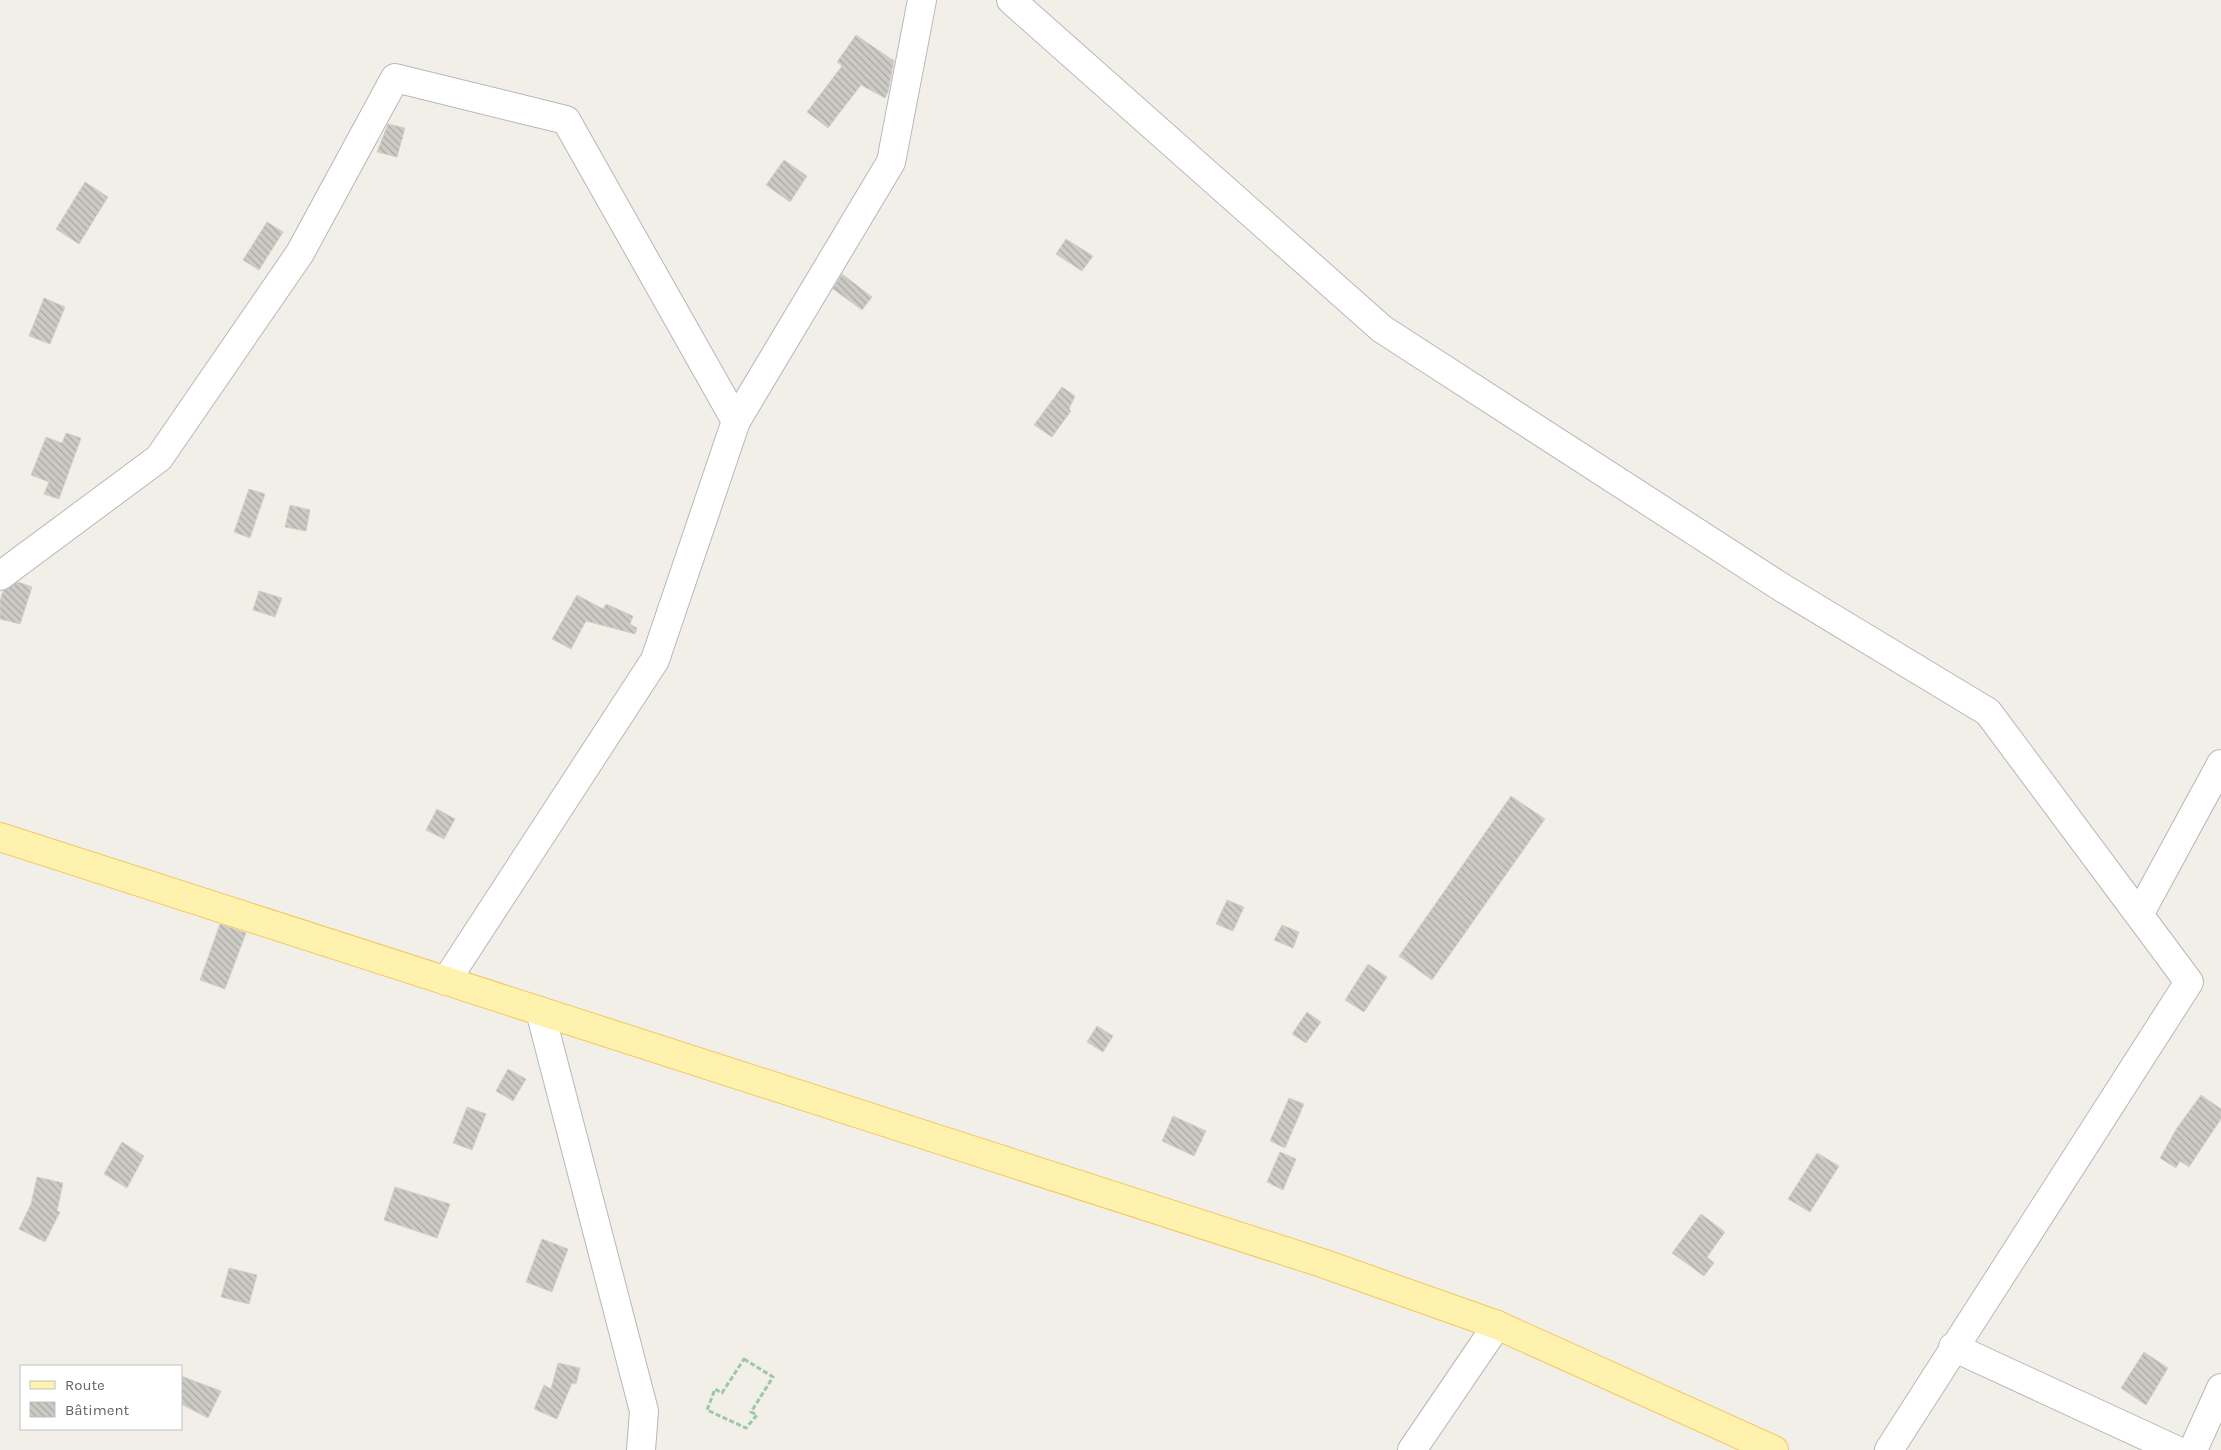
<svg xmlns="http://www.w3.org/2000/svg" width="2221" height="1450" viewBox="0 0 2221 1450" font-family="Karla,sans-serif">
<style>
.building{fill:url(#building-back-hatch);stroke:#d6d1c6}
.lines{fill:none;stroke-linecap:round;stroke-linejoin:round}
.minor-casing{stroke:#b5b8bc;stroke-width:30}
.major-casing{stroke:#f2c960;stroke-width:30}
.path{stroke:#9cc7a9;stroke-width:3;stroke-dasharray:5 2.5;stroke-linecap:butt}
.minor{stroke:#fff;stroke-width:28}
.major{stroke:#fff2af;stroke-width:28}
</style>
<defs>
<pattern id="building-back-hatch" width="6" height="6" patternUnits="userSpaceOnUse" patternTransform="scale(1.25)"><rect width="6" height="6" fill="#cccac5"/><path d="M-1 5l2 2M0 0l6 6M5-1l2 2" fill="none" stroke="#a9a8a4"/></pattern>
</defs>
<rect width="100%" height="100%" fill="#f1efe8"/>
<g class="building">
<path d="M856 35 894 61 888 92 885 98 861 85 828 128 807 112 842 66 837 62Z"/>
<path d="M388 124 405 128 397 157 377 152Z"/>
<path d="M784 160 807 176 790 202 766 185Z"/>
<path d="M85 182 108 197 79 244 56 229Z"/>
<path d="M267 222 283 232 259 270 243 260Z"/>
<path d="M1066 239 1093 256 1082 271 1056 254Z"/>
<path d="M842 274 872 297 862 310 833 289Z"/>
<path d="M44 298 65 307 50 344 29 336Z"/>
<path d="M1062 387 1075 396 1069 409 1071 411 1052 437 1034 425Z"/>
<path d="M66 433 81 438 59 499 44 494 49 482 31 475 46 437 62 443Z"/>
<path d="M249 489 265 494 250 538 234 532Z"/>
<path d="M290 505 310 510 306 531 285 527Z"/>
<path d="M18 582 32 587 20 624 0 619V601L3 591Z"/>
<path d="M259 591 282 598 275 617 253 610Z"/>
<path d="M577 595 603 609 606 604 633 616 630 624 637 628 635 634 586 621 571 649 552 639Z"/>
<path d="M1511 796 1545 819 1432 980 1399 956Z"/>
<path d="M437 809 455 819 444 839 426 830Z"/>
<path d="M1227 900 1244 907 1233 931 1216 924Z"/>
<path d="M220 924 246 933 225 989 200 980Z"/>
<path d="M1282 925 1299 932 1293 948 1274 940Z"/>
<path d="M1368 964 1387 977 1364 1012 1345 1000Z"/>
<path d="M1307 1012 1321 1022 1306 1043 1292 1034Z"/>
<path d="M1097 1026 1113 1036 1103 1052 1087 1042Z"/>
<path d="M508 1069 526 1079 513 1101 496 1091Z"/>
<path d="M2201 1095 2221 1109V1119L2189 1167 2180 1161 2176 1168 2160 1158 2177 1128Z"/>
<path d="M1289 1098 1304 1104 1285 1148 1270 1141Z"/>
<path d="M467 1107 486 1114 472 1150 453 1143Z"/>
<path d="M1173 1116 1206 1131 1194 1156 1162 1141Z"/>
<path d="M122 1142 144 1156 127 1188 104 1174Z"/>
<path d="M1280 1152 1296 1159 1283 1190 1267 1182Z"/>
<path d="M1817 1153 1839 1166 1810 1212 1788 1199Z"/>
<path d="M37 1177 63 1183 57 1211 60 1212 45 1242 19 1229 31 1204Z"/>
<path d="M395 1187 450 1204 437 1238 384 1220Z"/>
<path d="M1701 1214 1725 1232 1707 1257 1714 1263 1704 1276 1672 1253Z"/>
<path d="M542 1239 568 1249 552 1292 526 1282Z"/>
<path d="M229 1268 257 1275 249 1304 221 1297Z"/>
<path d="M2144 1352 2168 1368 2146 1405 2121 1388Z"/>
<path d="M558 1363 580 1368 576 1384 572 1383 557 1419 534 1409 544 1385 551 1389Z"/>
<path d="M181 1376 221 1391 208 1418 181 1404Z"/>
</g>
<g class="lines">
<defs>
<g id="minor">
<path d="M1011 0 1382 329 1781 587 1988 712 2189 982 1889 1450"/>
<path d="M736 421 891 162 922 0"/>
<path d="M0 576 159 458 300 253 395 78 566 120 736 421 655 660 446 981"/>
<path d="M2140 913 2221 764"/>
<path d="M540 1011 644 1411 641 1450"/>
<path d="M1953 1347 2176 1450"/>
<path d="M1412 1450 1497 1325"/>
<path d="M2193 1450 2221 1388"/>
</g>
<path id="major" d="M0 837 1322 1263 1497 1325 1774 1450"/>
</defs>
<use href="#minor" class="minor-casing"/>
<use href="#major" class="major-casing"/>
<path class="path" d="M744 1359 773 1377 751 1412 757 1415 746 1428 707 1410 715 1389 722 1393Z"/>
<use href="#minor" class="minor"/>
<use href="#major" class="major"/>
</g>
<rect x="20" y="1365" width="162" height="65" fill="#ffffff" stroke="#bfc1c3"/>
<rect x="30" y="1381" width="25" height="8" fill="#fff2af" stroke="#bfc1c3"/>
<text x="65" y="1390" font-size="15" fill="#5f6368">Route</text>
<rect x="30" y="1402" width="25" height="15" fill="url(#building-back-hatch)" stroke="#bfc1c3"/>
<text x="65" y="1415" font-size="15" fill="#5f6368">Bâtiment</text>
</svg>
